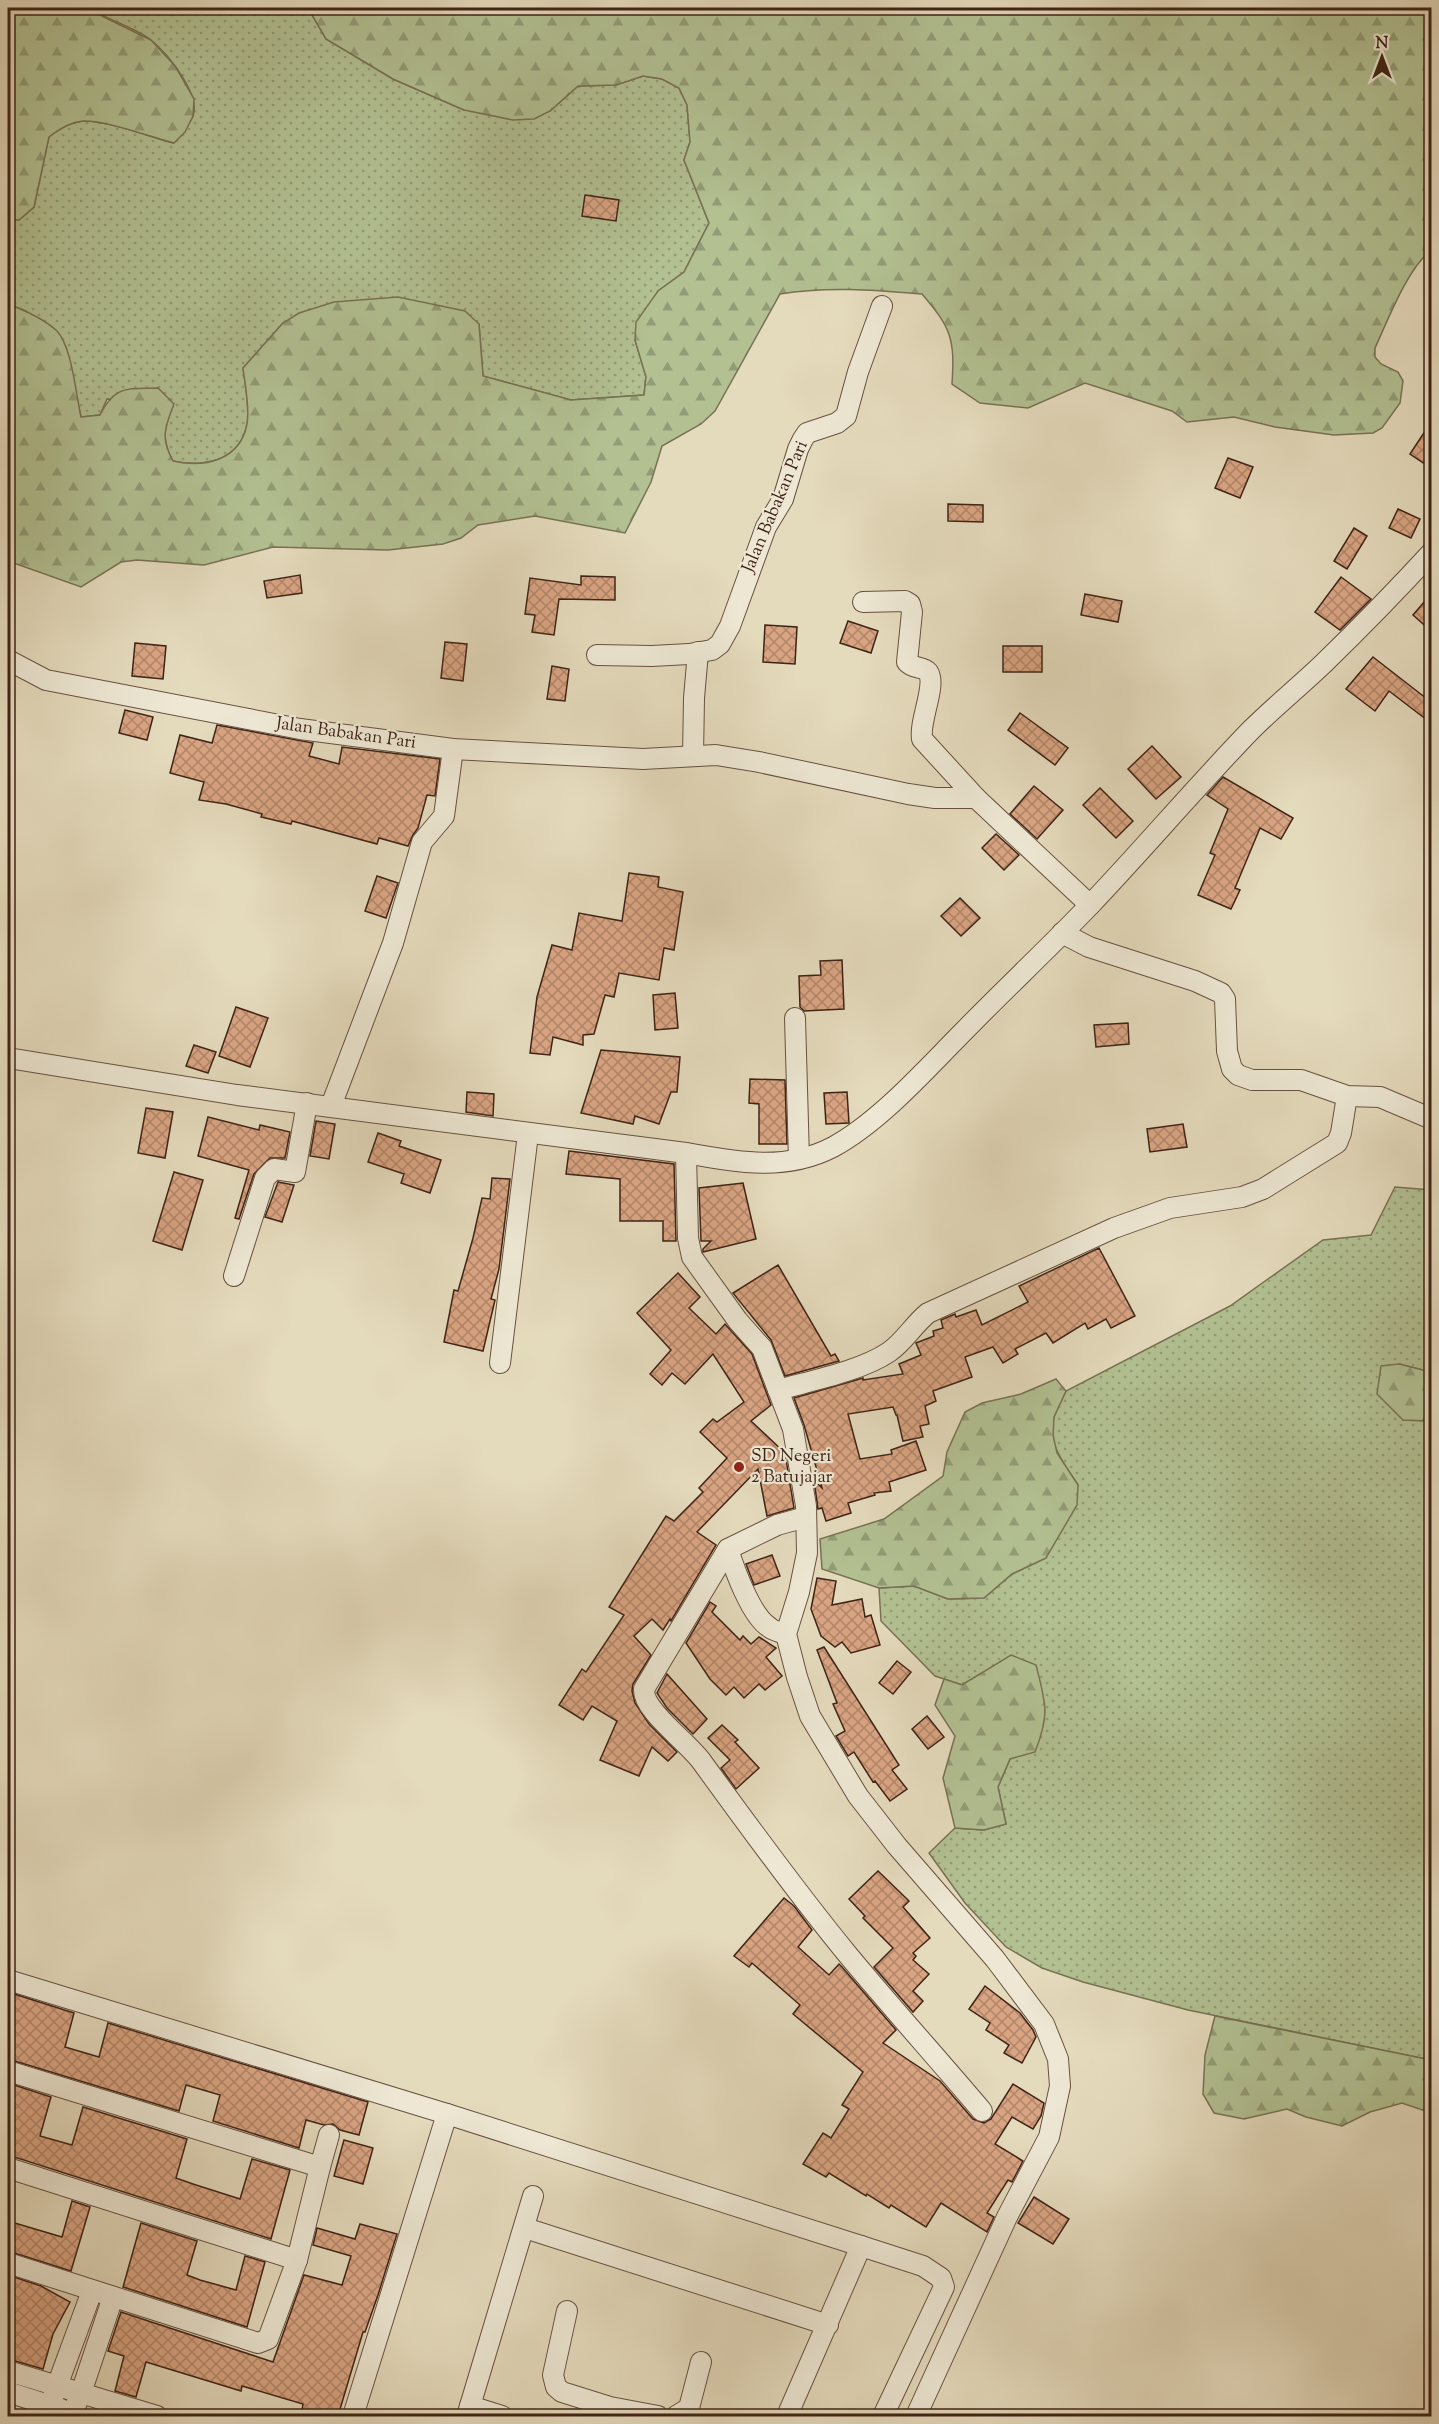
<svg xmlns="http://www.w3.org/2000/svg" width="1439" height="2424" viewBox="0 0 1439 2424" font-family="'Sorts Mill Goudy',serif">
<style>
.grass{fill:url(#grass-dots);stroke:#787254;stroke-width:1.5}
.forest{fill:url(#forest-firs);stroke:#787254;stroke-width:1.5}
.building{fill:url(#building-cross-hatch);stroke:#3f2316;stroke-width:1.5}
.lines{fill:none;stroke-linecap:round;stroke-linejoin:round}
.minor-casing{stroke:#685140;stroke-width:22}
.minor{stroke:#ede7d3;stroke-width:20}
.poi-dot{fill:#8f2418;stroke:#ede7d3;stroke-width:2}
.labels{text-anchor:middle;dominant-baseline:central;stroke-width:4.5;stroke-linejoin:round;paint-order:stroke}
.street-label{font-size:18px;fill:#3f2316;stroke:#ede7d3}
.poi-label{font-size:18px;fill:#3f2316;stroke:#ede7d3;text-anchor:start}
</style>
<defs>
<pattern id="grass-dots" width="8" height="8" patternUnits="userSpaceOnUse" patternTransform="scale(1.5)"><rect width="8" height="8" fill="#b2c092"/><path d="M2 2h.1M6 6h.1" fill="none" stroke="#929c76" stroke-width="1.8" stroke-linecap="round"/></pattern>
<pattern id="forest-firs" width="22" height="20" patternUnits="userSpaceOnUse" patternTransform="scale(1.5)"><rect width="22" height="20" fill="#b2c092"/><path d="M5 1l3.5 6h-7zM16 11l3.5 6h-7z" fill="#929c76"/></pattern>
<pattern id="building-cross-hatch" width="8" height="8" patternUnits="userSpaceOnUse" patternTransform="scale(1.5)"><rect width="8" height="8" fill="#d9a482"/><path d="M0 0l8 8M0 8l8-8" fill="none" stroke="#b18569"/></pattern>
</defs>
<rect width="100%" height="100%" fill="#e4dabc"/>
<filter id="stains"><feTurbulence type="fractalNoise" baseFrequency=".00333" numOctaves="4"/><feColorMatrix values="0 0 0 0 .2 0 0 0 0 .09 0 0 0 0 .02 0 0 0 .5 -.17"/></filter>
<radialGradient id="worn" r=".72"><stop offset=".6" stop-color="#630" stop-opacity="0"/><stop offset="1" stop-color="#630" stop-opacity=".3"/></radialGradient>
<g class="grass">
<path d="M90 8H308L326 39 393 79 464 110 550 111 578 86 616 85 643 76 662 79 679 88 687 105 690 142 684 160 709 223 684 272 658 291 635 340 646 377 644 395 571 400 483 376 479 324 283 323 243 368C245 385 250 407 247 424 240 462 204 467 173 461 160 438 165 428 173 404L107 399 100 415 81 417 66 347 26 311 8 304V219L19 220 34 207 49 136C60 129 70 122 83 121 106 120 150 137 173 143 179 135 189 126 193 116 201 95 168 54 152 41 137 28 109 21 90 8Z"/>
<path d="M1395 1187 1431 1190V1372L1399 1364 1403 1420 1431 1421V2060L1188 2010 1083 1982 1042 1968 1006 1947 965 1903 929 1853 955 1828 984 1830 1006 1824 998 1787 1010 1759 982 1673 962 1685 935 1676 881 1621 879 1588 914 1586 948 1599 984 1598 1012 1574 1046 1558 1078 1485C1065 1465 1046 1443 1054 1417 1057 1408 1062 1399 1066 1391L1230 1306 1323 1240 1371 1235Z"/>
</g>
<g class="forest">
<path d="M8 8H90L102 16 151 40 175 66 194 99 193 116 185 132 174 143C150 137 106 120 83 121 70 122 59 129 49 137L34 207 19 220 8 219Z"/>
<path d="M308 8H1431V251C1409 265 1387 322 1375 348V357L1381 364 1398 372 1403 381 1400 403 1382 428 1373 433 1334 435 1275 427 1234 417 1187 422 1172 411 1085 383 1028 408 980 403 952 384C955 338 951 328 922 294 874 290 827 286 780 294L715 411 701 424 662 446 651 482 625 533 535 516 478 525 461 538 443 544 388 550 273 547 204 565 137 560 121 562 81 587 8 561V304C24 310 44 319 57 331 72 347 76 395 81 417L100 415C115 385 127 389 158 388L174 404C165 427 160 438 173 461 204 468 240 461 247 424 250 407 245 385 243 368L283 323 299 313 334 302 398 297 465 311 479 324 483 376 571 400 644 395 646 377 635 340 636 322 658 291 684 272 709 223 684 160 690 142 687 105 679 88 662 79 643 76 616 85 578 86 550 111 534 119 513 120 464 110 393 79 326 39Z"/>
<path d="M1399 1364 1431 1372V1421L1403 1420 1377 1394 1381 1366Z"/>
<path d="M1056 1379 1066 1391 1054 1417 1053 1435 1057 1453 1078 1485 1077 1505 1046 1558 1012 1574 984 1598 948 1599 914 1586 879 1588 822 1569 820 1539 884 1519 943 1476 947 1452 965 1412 982 1403 1021 1394Z"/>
<path d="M1011 1655 1036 1665C1046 1704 1050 1714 1035 1752L1010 1759 998 1787 1006 1824 984 1830 955 1828 943 1778 955 1736 935 1705 944 1679 962 1685Z"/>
<path d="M1215 2016 1431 2060V2113L1402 2103 1370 2112 1342 2126 1306 2117 1287 2109 1244 2119 1214 2113 1203 2094 1205 2055Z"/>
</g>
<g class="building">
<path d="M585 195 619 200 616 221 582 216Z"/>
<path d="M1431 422V468L1410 454Z"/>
<path d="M1228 458 1253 467 1240 498 1215 488Z"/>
<path d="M948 504 983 505V522L948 521Z"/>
<path d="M1398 509 1420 519 1411 538 1389 528Z"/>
<path d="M1354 528 1367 536 1347 569 1334 561Z"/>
<path d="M300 575 302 593 267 598 264 581Z"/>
<path d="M581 576 615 577V600L559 599 554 635 532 632 535 615 525 614 530 578 581 585Z"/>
<path d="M1341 577 1371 599 1340 630 1315 612Z"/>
<path d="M1085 594 1122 601 1118 622 1081 615Z"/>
<path d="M1431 594V631L1413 615Z"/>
<path d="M848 621 878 631 871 653 840 643Z"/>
<path d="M765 625 797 627 795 664 763 662Z"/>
<path d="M445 642 467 644 463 681 441 678Z"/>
<path d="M135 643 166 646 163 679 132 676Z"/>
<rect x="1003" y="646" width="39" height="26"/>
<path d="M1373 657 1431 702V723L1389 691 1375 711 1346 689Z"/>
<path d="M552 666 569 669 565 701 547 699Z"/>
<path d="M125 710 153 717 147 740 119 733Z"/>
<path d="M1020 713 1068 748 1055 765 1008 730Z"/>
<path d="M217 725 313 743 309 756 339 764 342 747 440 759 435 796 427 795 418 828 413 835 408 846 379 838 377 844 292 821 291 824 261 817 262 814 226 804 199 800 204 782 170 773 180 735 212 743Z"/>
<path d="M1152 746 1181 777 1156 799 1128 769Z"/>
<path d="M1223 777 1293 818 1281 839 1260 828 1235 888 1240 890 1231 909 1198 895 1215 855 1210 853 1228 809 1207 795Z"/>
<path d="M1034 786 1063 810 1037 839 1010 814Z"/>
<path d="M1100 788 1133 821 1116 838 1083 805Z"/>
<path d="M996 834 1019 855 1004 870 982 848Z"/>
<path d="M629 873 659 877 658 887 683 892 674 950 664 948 659 980 619 973 614 997 605 995 594 1034 583 1035V1045L553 1037 550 1055 530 1053 537 997 552 945 572 950 579 913 622 921Z"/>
<path d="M377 876 398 883 386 918 365 911Z"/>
<path d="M960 898 980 918 961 936 941 916Z"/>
<path d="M842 960 844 1009 804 1011 800 1007 799 976 821 975 820 961Z"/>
<path d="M675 993 678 1028 655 1030 653 995Z"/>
<path d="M236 1007 268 1018 250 1067 219 1056Z"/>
<path d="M1128 1023 1129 1044 1096 1047 1094 1025Z"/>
<path d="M194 1045 216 1052 208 1073 186 1066Z"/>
<path d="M601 1050 680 1057 677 1092H671L659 1124 635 1116 633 1124 581 1113Z"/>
<path d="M750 1079 785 1080 787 1144H759V1104L749 1103Z"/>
<path d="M467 1092 494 1094 493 1116 466 1112Z"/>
<path d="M847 1092 849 1123 826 1124 824 1093Z"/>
<path d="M146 1108 173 1112 165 1158 138 1153Z"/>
<path d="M208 1117 259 1130 260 1125 290 1132 285 1158H270L254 1174 239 1219 235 1218 249 1170 198 1156Z"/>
<path d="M316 1121 335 1124 329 1159 310 1156Z"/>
<path d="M1183 1124 1187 1147 1150 1152 1147 1129Z"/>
<path d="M378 1133 401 1141 399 1146 441 1160 430 1193 401 1183 404 1174 368 1162Z"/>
<path d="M569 1151 674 1164 676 1241H663V1221H620V1179L566 1174Z"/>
<path d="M174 1172 203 1180 182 1250 153 1241Z"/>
<path d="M492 1178 510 1179 499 1269 491 1299 495 1300 483 1351 444 1342 454 1290 458 1291 473 1238 482 1198 490 1199Z"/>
<path d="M278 1182 294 1185 282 1222 265 1217Z"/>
<path d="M743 1183 756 1239 703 1252V1249L711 1241H701L699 1188Z"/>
<path d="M1099 1248 1135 1316 1111 1328 1106 1319 1088 1329 1085 1323 1053 1343 1046 1333 1015 1349 1018 1354 1003 1363 993 1347 965 1357 972 1377 933 1391 936 1401 925 1406 929 1424 920 1426 923 1437 903 1441 897 1415H896L893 1407 848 1414 860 1459 892 1454 891 1450 916 1441 926 1470 889 1482 891 1491 874 1493 875 1495 848 1503 851 1513 826 1521 822 1508 818 1509 814 1480 822 1488 804 1425 794 1398 863 1378V1380L903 1374 899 1364 921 1355 916 1343 934 1336 933 1331 943 1328 941 1320 955 1314 956 1317 976 1310 982 1325 1028 1302 1019 1286Z"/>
<path d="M778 1265 831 1356 835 1354 839 1361 785 1376 771 1340 733 1293Z"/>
<path d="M678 1273 700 1297 689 1308 716 1334 725 1324 752 1354 771 1405 751 1421 785 1453 794 1508 767 1516 758 1469 697 1532 716 1545 671 1621 670 1619 663 1630 652 1619 634 1636 651 1655 633 1684 632 1691 635 1703 649 1724 677 1752 668 1761 652 1747 639 1776 600 1760 617 1721 592 1706 583 1720 559 1705 582 1669 586 1672 624 1615 609 1607 666 1516 674 1521 703 1492 699 1488 727 1458 700 1432 713 1419 717 1422 744 1402 713 1354 685 1384 672 1373 662 1385 650 1374 671 1350 637 1313Z"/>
<path d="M772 1555 780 1576 754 1585 746 1564Z"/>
<path d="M817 1578 836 1581 832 1605 862 1599 865 1617 871 1615 880 1645 851 1653 842 1642 835 1647 821 1636 811 1609Z"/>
<path d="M710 1602 716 1606 712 1612 740 1640 743 1636 751 1644 759 1637 776 1648 766 1657 782 1676 765 1690 759 1684 744 1698 734 1687 726 1695 710 1679 686 1643Z"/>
<path d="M824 1647 899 1765 892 1770 907 1789 890 1801 875 1781 873 1782 854 1752 848 1756 836 1736 845 1731 833 1704 837 1703 817 1650Z"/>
<path d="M897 1661 911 1672 893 1694 879 1683Z"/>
<path d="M667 1674 707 1719 693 1734 667 1708 657 1693Z"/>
<path d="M927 1716 944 1737 928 1749 912 1729Z"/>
<path d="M722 1725 738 1740 735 1742 759 1768 736 1789 721 1768 730 1760 708 1738Z"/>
<path d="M878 1871 909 1901 903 1907 930 1938 913 1953 916 1956 913 1960 929 1974 913 1991 923 2001 913 2012 874 1967 893 1948 863 1918 865 1916 849 1899Z"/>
<path d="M784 1898 794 1906 812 1930 798 1947 829 1975 839 1964 842 1967 896 2030 883 2043 940 2081 973 2119 984 2123 991 2119 1013 2084 1044 2103 1041 2116 1033 2129 1012 2117 995 2144 1023 2161 1012 2182 1008 2180 987 2213 994 2217 987 2232 941 2203 926 2227 891 2205 889 2208 867 2194 866 2196 829 2173 826 2177 803 2164 823 2133 831 2138 849 2109 842 2105 863 2072 793 2014 800 2005 752 1963 749 1967 734 1956Z"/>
<path d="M985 1986 1020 2013 1033 2030 1036 2037 1022 2063 1004 2053 1009 2045 986 2030 990 2023 969 2009Z"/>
<path d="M8 1992 74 2013 65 2047 99 2057 108 2023 368 2102 359 2135 340 2130 333 2124 324 2125 306 2120 299 2148 213 2121 220 2095 186 2085 179 2111 8 2059V2045L12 2029 8 2028Z"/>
<path d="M8 2083 51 2097 40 2136 72 2145 83 2107 187 2139 176 2178 193 2184 240 2199 252 2159 290 2170 271 2239 8 2155Z"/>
<path d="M344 2140 373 2148 363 2184 334 2176Z"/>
<path d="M1034 2197 1069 2219 1053 2244 1018 2223Z"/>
<path d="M72 2201 90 2207 71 2271 8 2251V2221L62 2237Z"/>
<path d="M141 2223 197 2241 187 2275 200 2280 236 2290 245 2256 265 2262 247 2327 123 2287Z"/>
<path d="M360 2224 397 2234 378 2295 365 2332H363L338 2416H301L303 2404 242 2386 241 2391 146 2362 136 2397 115 2391 124 2356 108 2351 121 2312 273 2362 304 2275 342 2285 351 2256 313 2245 317 2228 355 2239Z"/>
<path d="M8 2275 41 2286 70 2302 53 2334 43 2369 8 2359Z"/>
</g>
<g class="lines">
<defs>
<g id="minor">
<path d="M863 602 905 601 910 604 912 612 907 662C913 669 923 666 928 672 937 685 919 720 922 739L976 798"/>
<path d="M597 655 652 656 689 654 712 650 720 644 730 626 766 527 783 499 798 449 803 439 807 433 837 423 846 416 858 372 882 306"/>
<path d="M8 660 46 680 300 729 453 749 643 759 716 755 759 762 908 794 935 798H976L1090 905"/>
<path d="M693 756 694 698 698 652"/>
<path d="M1062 933 1089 947 1195 981 1221 993 1225 999 1227 1051 1232 1069 1238 1075 1252 1080H1301L1347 1096 1380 1097 1432 1119"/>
<path d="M795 1018 799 1159"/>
<path d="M8 1058 237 1095 686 1153C736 1162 785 1172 833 1147 881 1121 928 1067 967 1028 1008 986 1051 946 1091 904 1145 847 1196 787 1250 731 1274 707 1300 686 1324 663 1361 627 1397 590 1432 552"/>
<path d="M331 1106 393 943 422 842 444 816 453 749"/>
<path d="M686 1153 688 1238 692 1257 738 1321 762 1348 793 1429 806 1506 807 1553 799 1592 786 1634 797 1677 810 1716 858 1796 897 1846 995 1959 1044 2024 1058 2059 1060 2086 1049 2137 1007 2217 916 2416"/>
<path d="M234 1276 265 1178 274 1169 295 1172 307 1103"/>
<path d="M500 1363 528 1134"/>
<path d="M778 1390C810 1381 861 1371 889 1352 904 1342 914 1324 928 1313L1114 1228 1170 1208 1242 1197 1263 1189 1337 1143 1341 1133 1347 1096"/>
<path d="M806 1517 777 1525 728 1549 644 1689C642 1710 689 1743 702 1762 749 1827 797 1893 848 1955 892 2008 938 2059 982 2111"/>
<path d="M728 1549C734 1568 751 1616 769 1627 773 1631 781 1632 786 1634"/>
<path d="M8 1980 447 2114 353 2416"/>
<path d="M8 2071 320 2167 297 2260 268 2339 258 2343 8 2263"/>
<path d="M447 2114 861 2246 787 2416"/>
<path d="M320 2167 329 2135"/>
<path d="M8 2168 297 2260"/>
<path d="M525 2228 828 2325"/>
<path d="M861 2246 923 2266 941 2278 944 2287 883 2416"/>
<path d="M567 2311 553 2375 556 2387 562 2392 610 2407 658 2416"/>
<path d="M8 2371 157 2416"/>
<path d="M8 2392 61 2409"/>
<path d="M470 2406 502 2416"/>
<path d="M52 2416 50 2405 92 2291"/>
<path d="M71 2416 81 2393 113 2297"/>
<path d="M467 2416 533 2196"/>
<path d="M676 2416 689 2408 701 2362"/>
</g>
</defs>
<use href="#minor" class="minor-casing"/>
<use href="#minor" class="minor"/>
</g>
<circle class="poi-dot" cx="739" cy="1467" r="6"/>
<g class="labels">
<g class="street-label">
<text transform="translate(776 507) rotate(-67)">Jalan Babakan Pari</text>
<text transform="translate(346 734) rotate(8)">Jalan Babakan Pari</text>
</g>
<g class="poi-label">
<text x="751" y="1457">SD Negeri<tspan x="751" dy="21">2 Batujajar</tspan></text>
</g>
</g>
<rect width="1439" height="2424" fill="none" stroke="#e4dabc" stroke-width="30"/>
<rect x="9" y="9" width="1421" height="2406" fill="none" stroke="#3f2316" stroke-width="3"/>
<rect x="15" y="15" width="1409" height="2394" fill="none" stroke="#3f2316" stroke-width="1.5"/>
<g transform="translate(1382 57)" stroke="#ede7d3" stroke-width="4.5" paint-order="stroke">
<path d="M0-4.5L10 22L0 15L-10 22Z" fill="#3f2316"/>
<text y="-9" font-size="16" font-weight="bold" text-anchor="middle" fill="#3f2316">N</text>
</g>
<rect width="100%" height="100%" filter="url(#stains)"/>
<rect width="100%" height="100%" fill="url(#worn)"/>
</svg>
